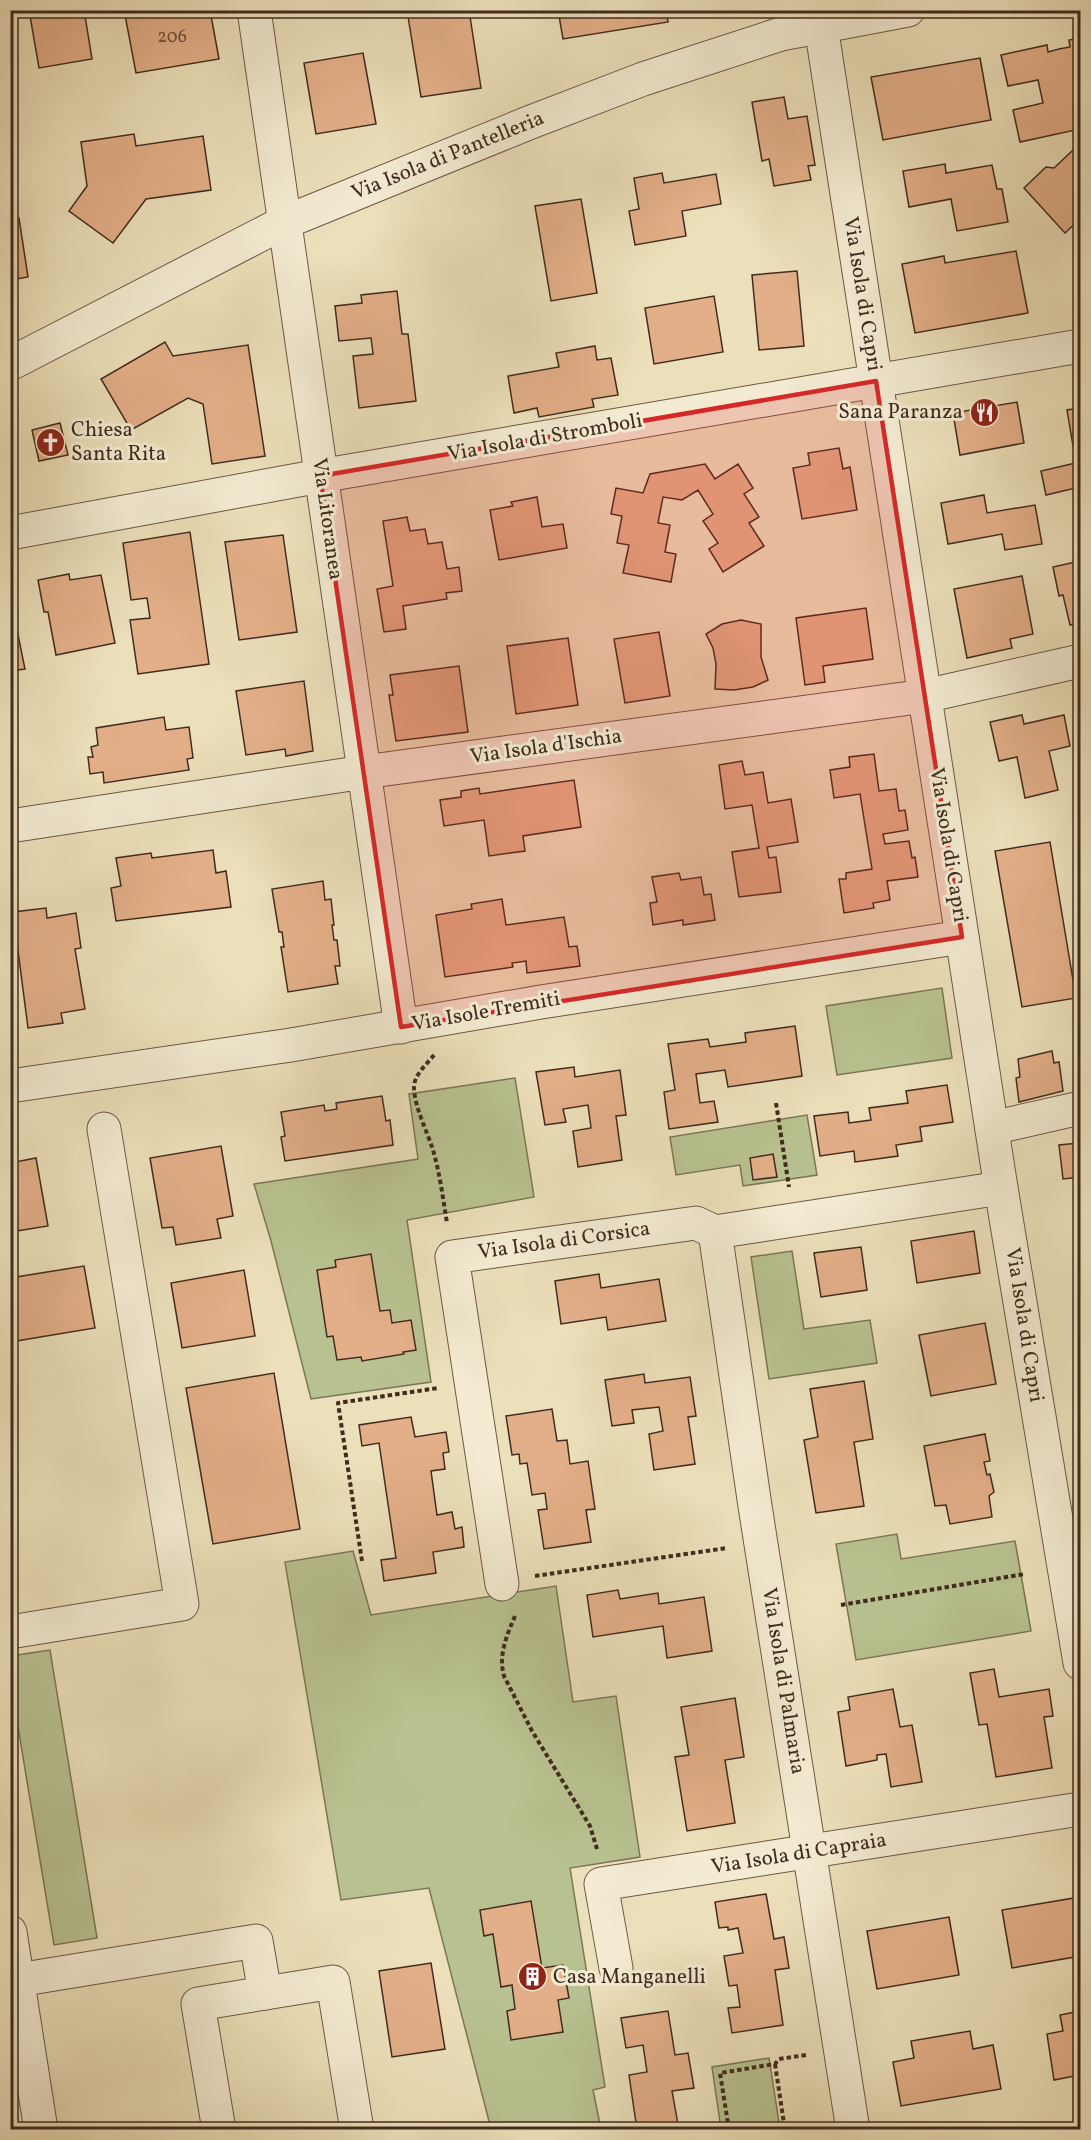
<svg xmlns="http://www.w3.org/2000/svg" width="1091" height="2140" viewBox="0 0 1091 2140" font-family="Vollkorn,serif">
<style>
.green{fill:#b8c290;stroke:#7c7658;stroke-width:1.5}
.building{fill:#e3af88;stroke:#412b1f;stroke-width:1.5}
.lines{fill:none;stroke-linecap:round;stroke-linejoin:round}
.minor-casing{stroke:#6c5846;stroke-width:35}
.path{stroke:#412b1f;stroke-width:4;stroke-dasharray:4.5 3;stroke-linecap:butt}
.minor{stroke:#f3ebd2;stroke-width:33}
.marked{fill:#d62828;fill-opacity:0.2;stroke:#d62828;stroke-width:4.5;stroke-linejoin:round}
.labels{text-anchor:middle;dominant-baseline:central;stroke-width:6;stroke-linejoin:round;paint-order:stroke}
.number-label{font-size:18px;fill:#6a4c39}
.street-label{font-size:21px;fill:#412b1f;stroke:#f3ebd2}
.poi-label{font-size:21px;fill:#412b1f;stroke:#f3ebd2;text-anchor:start}
</style>
<rect width="100%" height="100%" fill="#ece0ba"/>
<filter id="stains"><feTurbulence type="fractalNoise" baseFrequency=".00333" numOctaves="4"/><feColorMatrix values="0 0 0 0 .2 0 0 0 0 .09 0 0 0 0 .02 0 0 0 .5 -.17"/></filter>
<radialGradient id="worn" r=".72"><stop offset=".6" stop-color="#630" stop-opacity="0"/><stop offset="1" stop-color="#630" stop-opacity=".3"/></radialGradient>
<g class="green">
<path d="M942 988 952 1058 837 1075 826 1006Z"/>
<path d="M515 1078 534 1197 407 1220 431 1382 311 1399 271 1241 254 1184 418 1159 409 1094Z"/>
<path d="M807 1115 817 1175 743 1186 740 1165 676 1175 670 1137Z"/>
<path d="M792 1251 804 1329 870 1320 877 1363 769 1379 751 1257Z"/>
<path d="M897 1534 901 1559 1015 1541 1031 1631 856 1660 836 1544Z"/>
<path d="M353 1551 371 1615 556 1586 573 1702 616 1696 640 1857 570 1868 605 2087 593 2090 601 2129H491L429 1888 341 1900 285 1562Z"/>
<path d="M50 1650 97 1938 54 1945 10 1678 11 1656Z"/>
<path d="M769 2058 780 2129H721L712 2067Z"/>
</g>
<g class="building">
<path d="M29 10H84L92 59 39 68Z"/>
<path d="M149 10H210L219 59 136 73 125 15Z"/>
<path d="M407 10H469L481 88 421 97Z"/>
<path d="M558 10H666L668 22 563 39Z"/>
<path d="M1080 38V129L1020 142 1013 110 1043 103 1038 80 1008 86 1001 55 1047 45 1048 52 1059 49 1070 47 1069 40Z"/>
<path d="M363 53 376 124 316 134 304 63Z"/>
<path d="M980 58 991 120 883 140 871 77Z"/>
<path d="M784 97 788 119 807 116 815 165 808 166 811 180 774 186 769 159 762 161 752 102Z"/>
<path d="M134 134 136 146 203 136 211 190 146 199 113 243 69 211 87 186 81 142Z"/>
<path d="M1073 150 1080 158V219L1065 233 1024 188 1046 167 1054 168Z"/>
<path d="M945 164 946 173 992 165 997 189H1002L1008 222 957 231 951 199 909 207 903 171Z"/>
<path d="M662 173 664 183 716 174 721 204 682 211 686 236 635 245 629 211 639 209 634 178Z"/>
<path d="M581 199 597 293 551 301 535 206Z"/>
<path d="M19 218 28 277 10 280V219Z"/>
<path d="M1016 251 1028 313 915 333 902 264 944 256 945 263Z"/>
<path d="M797 271 804 346 759 350 752 275Z"/>
<path d="M397 291 402 334H408L416 401 359 408 353 356 373 354 371 338 339 341 335 306 362 303 361 295Z"/>
<path d="M714 296 723 352 654 364 645 308Z"/>
<path d="M165 342 173 356 248 345 265 456 212 464 203 404 188 398 131 430 101 379Z"/>
<path d="M595 346 597 360 611 358 618 395 592 399 594 407 539 417 537 408 514 413 508 376 559 367 556 353Z"/>
<path d="M1017 402 1024 443 960 455 953 413Z"/>
<path d="M1080 408V445L1073 446 1067 410Z"/>
<path d="M60 423 68 455 39 461 32 430Z"/>
<path d="M839 448 843 469 850 467 857 510 802 519 793 468 810 465 808 453Z"/>
<path d="M1080 462V487L1046 495 1041 471Z"/>
<path d="M705 464 715 479 738 464 753 488 744 494 759 517 749 523 764 546 723 572 709 549 718 543 703 521 713 514 698 490 682 500 663 497 658 523 670 525 665 552 676 554 671 582 623 573 629 545 617 543 622 516 611 514 616 488 643 493 650 474Z"/>
<path d="M984 495 987 513 1035 505 1042 544 1005 550 1002 534 948 544 941 503Z"/>
<path d="M537 497 542 527 563 524 567 548 499 560 490 510 513 506 511 502Z"/>
<path d="M407 517 410 531 425 529 428 544 442 542 447 569 459 567 462 591 446 593 447 599 403 606 406 629 384 632 377 589 393 586 383 521Z"/>
<path d="M190 532 209 664 138 674 130 620 150 618 147 598 131 600 123 543Z"/>
<path d="M283 535 297 632 239 640 225 542Z"/>
<path d="M1080 561V623L1070 625 1063 595 1059 596 1053 567Z"/>
<path d="M69 574 70 580 101 575 115 643 56 655 48 612H44L38 580Z"/>
<path d="M1022 576 1033 634 1010 639 1012 648 967 658 954 589Z"/>
<path d="M866 608 873 659 823 666 825 682 805 685 796 618Z"/>
<path d="M10 614 14 615 25 669 10 671Z"/>
<path d="M741 620 761 624V657L768 680 753 687 734 690 715 689 716 664 713 648 706 634 722 624Z"/>
<path d="M659 632 670 696 625 703 614 639Z"/>
<path d="M568 638 578 705 516 714 507 646Z"/>
<path d="M459 666 468 732 396 741 389 695H393L390 675Z"/>
<path d="M304 681 313 751 286 756 285 749 246 755 236 691Z"/>
<path d="M1022 715 1024 724 1064 715 1070 746 1049 751 1058 790 1025 798 1017 757 999 761 990 722Z"/>
<path d="M164 717 166 730 189 727 193 758 187 759 189 770 104 783 103 772 90 774 88 757H93L91 747 98 745 96 728Z"/>
<path d="M874 754 879 791 896 789 899 811 905 810 908 830 883 834 885 844 909 841 912 858 915 857 918 877 887 881 890 900 873 903 874 908 844 913 839 879H846V873L872 869 860 794 834 798 830 770 850 767 849 757Z"/>
<path d="M742 761 745 775 763 772 768 803 791 799 798 842 767 847 769 858 776 857 781 892 739 897 732 852 759 848 752 805 725 809 719 765Z"/>
<path d="M574 780 581 827 523 836 525 851 489 856 484 820 444 826 440 800 461 797V791L479 788 480 794Z"/>
<path d="M1050 842 1076 998 1022 1007 995 851Z"/>
<path d="M213 850 216 873 226 871 231 907 116 921 111 888 121 886 116 858 151 853 152 858Z"/>
<path d="M679 873 681 880 701 877 704 895 711 894 715 920 683 925V920L653 925 650 903 657 902 652 877Z"/>
<path d="M323 881 325 900 331 899 334 925H332L334 940H337L340 966H335L338 984 288 992 281 947H284L282 932H279L272 889Z"/>
<path d="M502 899 506 925 564 917 569 947 577 946 580 966 527 973 526 961 512 963 513 967 445 977 436 915 472 909 471 904Z"/>
<path d="M46 908 47 918 76 913 81 948 75 949 85 1009 61 1013 63 1023 28 1028 13 912Z"/>
<path d="M795 1026 802 1076 728 1087 725 1070 696 1074 700 1103 714 1101 718 1122 669 1129 664 1092 675 1090 668 1044 708 1039 710 1047 746 1042 745 1033Z"/>
<path d="M1052 1051 1054 1063 1059 1062 1063 1091 1019 1102 1016 1078 1020 1077 1018 1059Z"/>
<path d="M574 1067 575 1077 620 1070 626 1115 616 1116 622 1160 578 1167 573 1131 591 1128 588 1105 563 1109 566 1122 545 1125 536 1072Z"/>
<path d="M947 1085 953 1122 920 1127 922 1141 896 1145 898 1156 855 1162 854 1151 820 1156 814 1116 848 1112 849 1123 871 1120 869 1108 908 1103 906 1091Z"/>
<path d="M382 1096 386 1121 390 1120 393 1145 285 1161 281 1137 285 1136 281 1112 324 1105 325 1111 337 1109 336 1103Z"/>
<path d="M1079 1143 1080 1177 1063 1179 1059 1145Z"/>
<path d="M221 1146 233 1216 217 1219 221 1238 176 1245 173 1227 162 1228 150 1158Z"/>
<path d="M773 1154 777 1177 753 1180 750 1158Z"/>
<path d="M36 1158 48 1226 10 1232V1163Z"/>
<path d="M974 1231 980 1273 917 1283 911 1241Z"/>
<path d="M861 1247 867 1290 821 1297 814 1253Z"/>
<path d="M371 1254 380 1311 390 1310 392 1323 411 1320 416 1350 403 1352 404 1354 362 1361 361 1357 337 1360 333 1336 327 1337 317 1270 336 1267 335 1260Z"/>
<path d="M84 1266 95 1328 10 1342V1278Z"/>
<path d="M244 1270 255 1336 182 1348 171 1283Z"/>
<path d="M599 1274 601 1288 659 1279 666 1321 608 1330 606 1317 561 1324 555 1281Z"/>
<path d="M1080 1315V1353L1074 1316Z"/>
<path d="M985 1323 996 1384 931 1396 919 1335Z"/>
<path d="M274 1373 300 1529 213 1544 186 1388Z"/>
<path d="M644 1374 645 1383 690 1377 696 1416 688 1417 695 1464 654 1470 649 1434 663 1431 659 1407 632 1410 634 1423 612 1426 605 1380Z"/>
<path d="M864 1381 873 1439 854 1442 864 1506 816 1513 804 1440 818 1437 810 1389Z"/>
<path d="M552 1409 557 1441 567 1440 570 1464 588 1461 595 1509 586 1510 591 1542 544 1549 538 1510 547 1509 545 1493 532 1495 527 1463 520 1464 519 1454 512 1455 506 1416Z"/>
<path d="M411 1417 415 1437 446 1432 449 1452 443 1453 445 1469 431 1471 437 1515 452 1512 455 1529 462 1527 464 1547 433 1552 436 1573 384 1581 381 1560 396 1558 379 1443 362 1446 359 1425Z"/>
<path d="M985 1434 990 1461 984 1462 987 1475 990 1474 994 1492 989 1496 992 1517 950 1524 946 1505 935 1506 924 1446Z"/>
<path d="M618 1590 620 1599 658 1593 659 1604 704 1597 712 1651 667 1658 663 1626 593 1637 587 1595Z"/>
<path d="M994 1669 999 1697 1049 1689 1053 1716 1044 1717 1052 1768 996 1777 987 1724 979 1725 970 1673Z"/>
<path d="M893 1689 900 1727 912 1725 922 1782 891 1787 886 1754 877 1755V1760L846 1766 838 1712 850 1710 848 1697Z"/>
<path d="M735 1698 744 1757 725 1760 735 1823 687 1831 675 1757 689 1755 681 1707Z"/>
<path d="M766 1894 774 1939 784 1937 789 1968 775 1970 783 2025 732 2033 728 2008 740 2007 737 1985 729 1986 724 1956 743 1953 738 1928 728 1930V1927L719 1928 715 1902Z"/>
<path d="M1080 1897V1956L1012 1968 1002 1910Z"/>
<path d="M531 1901 542 1968 563 1965 569 1998 558 2000 563 2032 511 2040 507 2011 515 2009 512 1985 501 1987 493 1934 484 1936 480 1910Z"/>
<path d="M949 1917 959 1975 877 1989 867 1931Z"/>
<path d="M431 1963 445 2049 392 2057 379 1971Z"/>
<path d="M668 2011 675 2055 688 2053 694 2088 672 2091 679 2130H630L629 2124 636 2123 629 2075 647 2072 643 2045 626 2048 621 2018Z"/>
<path d="M1080 2011V2075L1054 2080 1047 2034 1063 2031 1060 2015Z"/>
<path d="M970 2031 973 2049 993 2045 1001 2089 901 2106 893 2062 914 2058 911 2041Z"/>
</g>
<g class="lines">
<defs>
<g id="minor">
<path d="M254 10 401 1027"/>
<path d="M821 26 1001 1188 1080 1663"/>
<path d="M10 364 283 223 531 122 643 79 781 34 908 10"/>
<path d="M10 533 320 476 1080 346"/>
<path d="M10 826 364 772 925 696 1080 661"/>
<path d="M10 1086 291 1045 541 1002 962 937"/>
<path d="M992 1128 1080 1108"/>
<path d="M715 1232 755 1506 853 2130"/>
<path d="M502 1584 452 1257 696 1223 715 1232 1001 1188"/>
<path d="M10 1632 182 1604 104 1129"/>
<path d="M10 1932 41 2130"/>
<path d="M616 1968 601 1884 1080 1809"/>
<path d="M18 1980 256 1941 265 1993"/>
<path d="M219 2130 198 2004 333 1982 357 2130"/>
</g>
</defs>
<use href="#minor" class="minor-casing"/>
<g class="path">
<path d="M434 1055C427 1064 414 1075 414 1087 414 1106 427 1131 433 1150 440 1174 443 1199 447 1223"/>
<path d="M776 1103 789 1187"/>
<path d="M362 1561 338 1403 438 1388"/>
<path d="M535 1576 727 1548"/>
<path d="M841 1605 1025 1574"/>
<path d="M515 1616C507 1635 498 1655 504 1676L532 1731 590 1826 597 1849"/>
<path d="M775 2064 785 2130"/>
<path d="M729 2130 720 2073 775 2064 779 2059 806 2055"/>
</g>
<use href="#minor" class="minor"/>
</g>
<path class="marked" d="M876 381 962 937 401 1027 320 476Z"/>
<defs>
<symbol id="restaurant-disc" viewBox="-11 -11 22 22"><circle r="9.5" fill="#8f2418" stroke="#f3ebd2"/><path d="M-5-6h1v4h1v-4h1v4h1v-4h1v5L-1.5 .5V6h-2V.5L-5-1ZM5-6V6H3V1.5H1.5Q1.5-4 5-6Z" fill="#fff"/></symbol>
<symbol id="church-disc" viewBox="-11 -11 22 22"><circle r="9.5" fill="#8f2418" stroke="#f3ebd2"/><path d="M-1.2-6h2.4v3.5h3.3v2.4h-3.3V6h-2.4V-.1h-3.3v-2.4h3.3Z" fill="#fff"/></symbol>
<symbol id="building-disc" viewBox="-11 -11 22 22"><circle r="9.5" fill="#8f2418" stroke="#f3ebd2"/><path d="M-4-6H4V6H1V3H-1V6H-4ZM-2.5-4.3h1.7v1.8h-1.7ZM.8-4.3h1.7v1.8H.8ZM-2.5-1h1.7V.8h-1.7ZM.8-1h1.7V.8H.8Z" fill="#fff"/></symbol>
</defs>
<g fill-rule="evenodd">
<use href="#restaurant-disc" x="968" y="396" width="33" height="33"/>
<use href="#church-disc" x="34" y="426" width="33" height="33"/>
<use href="#building-disc" x="516" y="1960" width="33" height="33"/>
</g>
<g class="labels">
<g class="number-label">
<text x="172" y="37">206</text>
</g>
<g class="street-label">
<text transform="translate(448 156) rotate(-22)">Via Isola di Pantelleria</text>
<text transform="translate(862 294) rotate(81)">Via Isola di Capri</text>
<text transform="translate(545 438) rotate(-10)">Via Isola di Stromboli</text>
<text transform="translate(327 519) rotate(82)">Via Litoranea</text>
<text transform="translate(546 747) rotate(-8)">Via Isola d'Ischia</text>
<text transform="translate(948 845) rotate(81)">Via Isola di Capri</text>
<text transform="translate(486 1012) rotate(-10)">Via Isole Tremiti</text>
<text transform="translate(564 1241) rotate(-8)">Via Isola di Corsica</text>
<text transform="translate(1024 1325) rotate(81)">Via Isola di Capri</text>
<text transform="translate(783 1681) rotate(81)">Via Isola di Palmaria</text>
<text transform="translate(799 1854) rotate(-9)">Via Isola di Capraia</text>
</g>
<g class="poi-label">
<text x="963" y="412" text-anchor="end">Sana Paranza</text>
<text x="71" y="430">Chiesa<tspan x="71" dy="24">Santa Rita</tspan></text>
<text x="553" y="1977">Casa Manganelli</text>
</g>
</g>
<rect width="1091" height="2140" fill="none" stroke="#ece0ba" stroke-width="36"/>
<rect x="12" y="12" width="1067" height="2116" fill="none" stroke="#412b1f" stroke-width="3"/>
<rect x="18" y="18" width="1055" height="2104" fill="none" stroke="#412b1f" stroke-width="1.5"/>
<rect width="100%" height="100%" filter="url(#stains)"/>
<rect width="100%" height="100%" fill="url(#worn)"/>
</svg>
